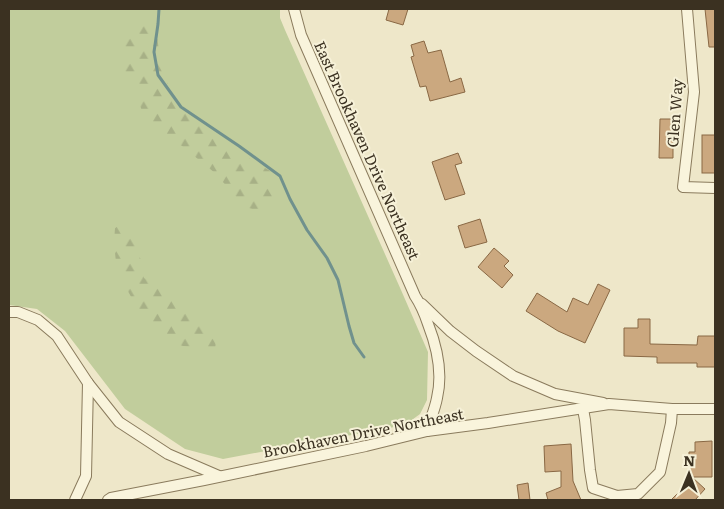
<svg xmlns="http://www.w3.org/2000/svg" width="724" height="509" viewBox="0 0 724 509" font-family="Literata,serif">
<style>
.grass{fill:#c1cd9c}
.forest{fill:url(#forest-firs)}
.lines{fill:none;stroke-linecap:round;stroke-linejoin:round}
.stream{stroke:#70918d;stroke-width:3}
.building{fill:#cba87f;stroke:#896844}
.minor-casing{stroke:#8a7b5d;stroke-width:12}
.minor{stroke:#f9f4dc;stroke-width:10}
.labels{text-anchor:middle;dominant-baseline:central;stroke-width:4;stroke-linejoin:round;paint-order:stroke}
.street-label{font-size:15px;fill:#3b3121;stroke:#f6f1d8}
</style>
<defs>
<pattern id="forest-firs" width="22" height="20" patternUnits="userSpaceOnUse" patternTransform="scale(1.25)"><rect width="22" height="20" fill="#c1cd9c"/><path d="M5 1l3.5 6h-7zM16 11l3.5 6h-7z" fill="#a7b086"/></pattern>
</defs>
<rect width="100%" height="100%" fill="#eee7c9"/>
<path class="grass" d="M9 9H280V18L285 30 401 290 428 352 427 400 420 414 405 425 223 459 185 449 125 409 65 331 37 309 9 305Z"/>
<g class="forest">
<path d="M141 22 157 35 161 69 173 96 247 157 275 174 280 198 256 210 245 207 215 173 182 146 152 133 147 125 137 97 121 65 125 38Z"/>
<path d="M123 223 135 242 143 267 144 278 168 290 198 319 216 340 215 350 183 346 158 339 146 323 117 272 114 243 115 228Z"/>
</g>
<g class="lines">
<path class="stream" d="M159 9 158 24 154 52 158 75 181 107 239 146 280 176 290 199 307 230 327 258 338 280 349 326 354 343 364 357"/>
</g>
<g class="building">
<path d="M389 9H408L403 25 386 20Z"/>
<path d="M705 9H715V47H709Z"/>
<path d="M424 41 428 53 441 50 450 82 461 78 465 92 430 101 426 86 420 87 411 57 414 56 411 45Z"/>
<path d="M660 119H673V158H659Z"/>
<rect x="702" y="135" width="13" height="38"/>
<path d="M458 153 462 163 455 165 465 194 445 200 432 162Z"/>
<path d="M480 219 487 242 465 248 458 226Z"/>
<path d="M494 248 509 261 504 266 513 275 502 288 478 267Z"/>
<path d="M598 284 610 290 585 343 558 331 526 311 537 293 567 312 573 298 588 305Z"/>
<path d="M638 319H650V344L697 345 698 336H715V367H697V363H657V357L624 356V328H638Z"/>
<path d="M712 441V477H689V452H695V442Z"/>
<path d="M571 444 573 481 581 500H548L546 493 561 487V471L545 472 544 446Z"/>
<path d="M693 478 705 489 695 500H671Z"/>
<path d="M528 483 530 500H519L517 485Z"/>
</g>
<g class="lines">
<defs>
<g id="minor">
<path d="M294 9 301 35 415 296C421 305 425 315 428 324 437 347 443 373 437 398 435 409 430 420 427 431"/>
<path d="M687 9 694 92 683 187 715 188"/>
<path d="M422 304 450 331 476 351 513 376 555 394 603 403"/>
<path d="M9 312H18L38 320 57 336 88 383 119 422 168 454 219 476"/>
<path d="M583 409 585 420 590 470 593 488 617 496 638 494 660 472 671 423 672 409"/>
<path d="M75 500 86 476 88 383"/>
<path d="M108 500 111 498 204 480 366 446 427 431 488 423 609 404 672 409H715"/>
</g>
</defs>
<use href="#minor" class="minor-casing"/>
<use href="#minor" class="minor"/>
</g>
<g class="labels">
<g class="street-label">
<text transform="translate(674 113) rotate(-86)">Glen Way</text>
<text transform="translate(368 150) rotate(66)">East Brookhaven Drive Northeast</text>
<text transform="translate(363 432) rotate(-11)">Brookhaven Drive Northeast</text>
</g>
</g>
<rect width="724" height="509" fill="none" stroke="#3b3121" stroke-width="20"/>
<g transform="translate(689 474) rotate(1)" stroke="#f6f1d8" stroke-width="4" paint-order="stroke">
<path d="M0-4L9 19L0 12L-9 19Z" fill="#3b3121"/>
<text y="-8" font-size="14" font-weight="bold" text-anchor="middle" fill="#3b3121">N</text>
</g>
</svg>
